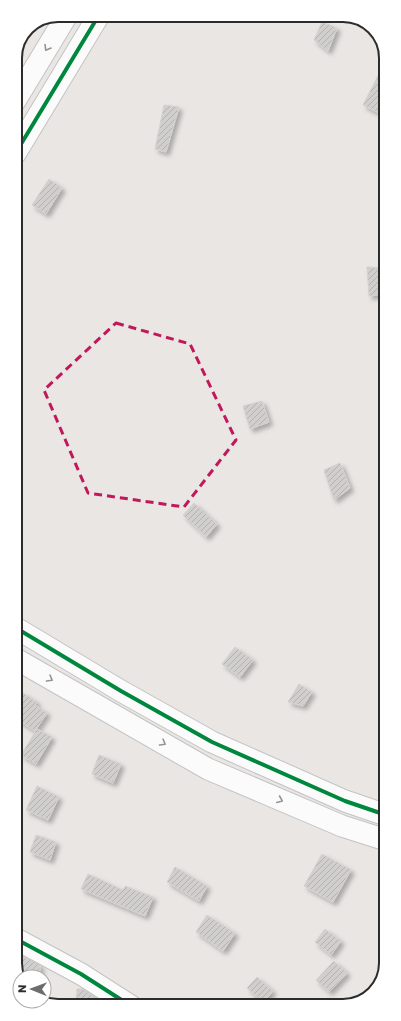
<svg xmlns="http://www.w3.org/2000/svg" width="401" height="1021" viewBox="0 0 401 1021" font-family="Poppins,sans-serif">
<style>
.building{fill:url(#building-hatch);stroke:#d4d2d0;filter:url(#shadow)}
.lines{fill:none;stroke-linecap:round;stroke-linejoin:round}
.street-casing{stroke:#c4c3c4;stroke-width:23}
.street{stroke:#fcfbfb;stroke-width:21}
.cycleway-casing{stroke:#fff;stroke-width:6}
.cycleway{stroke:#00873e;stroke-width:4}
.oneway{stroke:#949494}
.marked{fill:none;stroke:#c2185b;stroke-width:3;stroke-dasharray:8 5;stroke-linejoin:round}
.rim{fill:none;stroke:#2c2c2c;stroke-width:2}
</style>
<defs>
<pattern id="building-hatch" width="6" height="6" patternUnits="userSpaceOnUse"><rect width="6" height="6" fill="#d1cfcd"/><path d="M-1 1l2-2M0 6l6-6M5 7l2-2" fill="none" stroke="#b4b2b0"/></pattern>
<filter id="shadow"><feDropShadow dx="3.5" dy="3.5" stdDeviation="2" flood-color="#0004"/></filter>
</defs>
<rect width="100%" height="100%" fill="#e9e6e4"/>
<g class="building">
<path d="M322 22 337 28 328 51 314 40Z"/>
<path d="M385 62V116L363 105Z"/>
<path d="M164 105 179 107 166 152 155 149Z"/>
<path d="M49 179 62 188 46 214 32 205Z"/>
<path d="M367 267 385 268V294L369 296Z"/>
<path d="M262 401 269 422 250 429 243 406Z"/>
<path d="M340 463 350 488 334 500 324 470Z"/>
<path d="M194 503 217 524 206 537 183 515Z"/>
<path d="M235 647 253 660 240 677 222 664Z"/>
<path d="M299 684 312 692 303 706 288 702Z"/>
<path d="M23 693 37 702 35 705 47 713 35 731 16 719V704Z"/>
<path d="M37 729 52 737 36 764 21 755Z"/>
<path d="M99 755 121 764 113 783 92 774Z"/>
<path d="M37 786 59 797 48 820 26 810Z"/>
<path d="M36 835 56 842 50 860 30 852Z"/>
<path d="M322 854 351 870 333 902 304 886Z"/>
<path d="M175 867 207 886 199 901 167 882Z"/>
<path d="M88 874 123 890 125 886 153 897 145 916 81 889Z"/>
<path d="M207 915 235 933 223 951 196 932Z"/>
<path d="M325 929 341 941 331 955 315 942Z"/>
<path d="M16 953 40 965V977H18L17 975Z"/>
<path d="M334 961 347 973 329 992 316 980Z"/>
<path d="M257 977 273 991 263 1002 247 988Z"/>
<path d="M77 989H83L101 1001 100 1006H76Z"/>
</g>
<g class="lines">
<defs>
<g id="street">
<path d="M15 101 67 15"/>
<path d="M15 154 99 15"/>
<path d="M16 628 121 691 212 742 345 801 386 815"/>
<path d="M16 659 208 769 342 826 386 840"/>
<path d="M16 939 81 974 131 1006"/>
</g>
</defs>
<use href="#street" class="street-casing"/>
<use href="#street" class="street"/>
<defs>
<g id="cycleway">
<path d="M15 154 99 15"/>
<path d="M16 628 121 691 212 742 345 801 386 815"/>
<path d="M16 939 81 974 131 1006"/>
</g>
</defs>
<use href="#cycleway" class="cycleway-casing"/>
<use href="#cycleway" class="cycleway"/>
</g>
<defs><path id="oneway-chevron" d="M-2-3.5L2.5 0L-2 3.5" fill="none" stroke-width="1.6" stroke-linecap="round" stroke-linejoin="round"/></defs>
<g class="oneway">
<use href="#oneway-chevron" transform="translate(47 48) rotate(121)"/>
<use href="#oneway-chevron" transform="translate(50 679) rotate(30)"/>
<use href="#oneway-chevron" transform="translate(163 743) rotate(30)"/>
<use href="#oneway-chevron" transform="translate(280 800) rotate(23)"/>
</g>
<path class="marked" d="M116 323 190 344 236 440 184 507 88 493 44 390Z"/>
<path d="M0 0H401V1021H0ZM58 22H343A36 36 0 0 1 379 58V963A36 36 0 0 1 343 999H58A36 36 0 0 1 22 963V58A36 36 0 0 1 58 22Z" fill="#fff" fill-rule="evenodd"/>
<path class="rim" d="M58 22H343A36 36 0 0 1 379 58V963A36 36 0 0 1 343 999H58A36 36 0 0 1 22 963V58A36 36 0 0 1 58 22Z"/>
<g transform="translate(32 989) rotate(271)"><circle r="19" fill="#ffffff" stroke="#ababab"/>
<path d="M0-3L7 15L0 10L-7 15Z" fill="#6e6d6c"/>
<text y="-6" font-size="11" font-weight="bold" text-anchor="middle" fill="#2c2c2c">N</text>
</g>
</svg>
